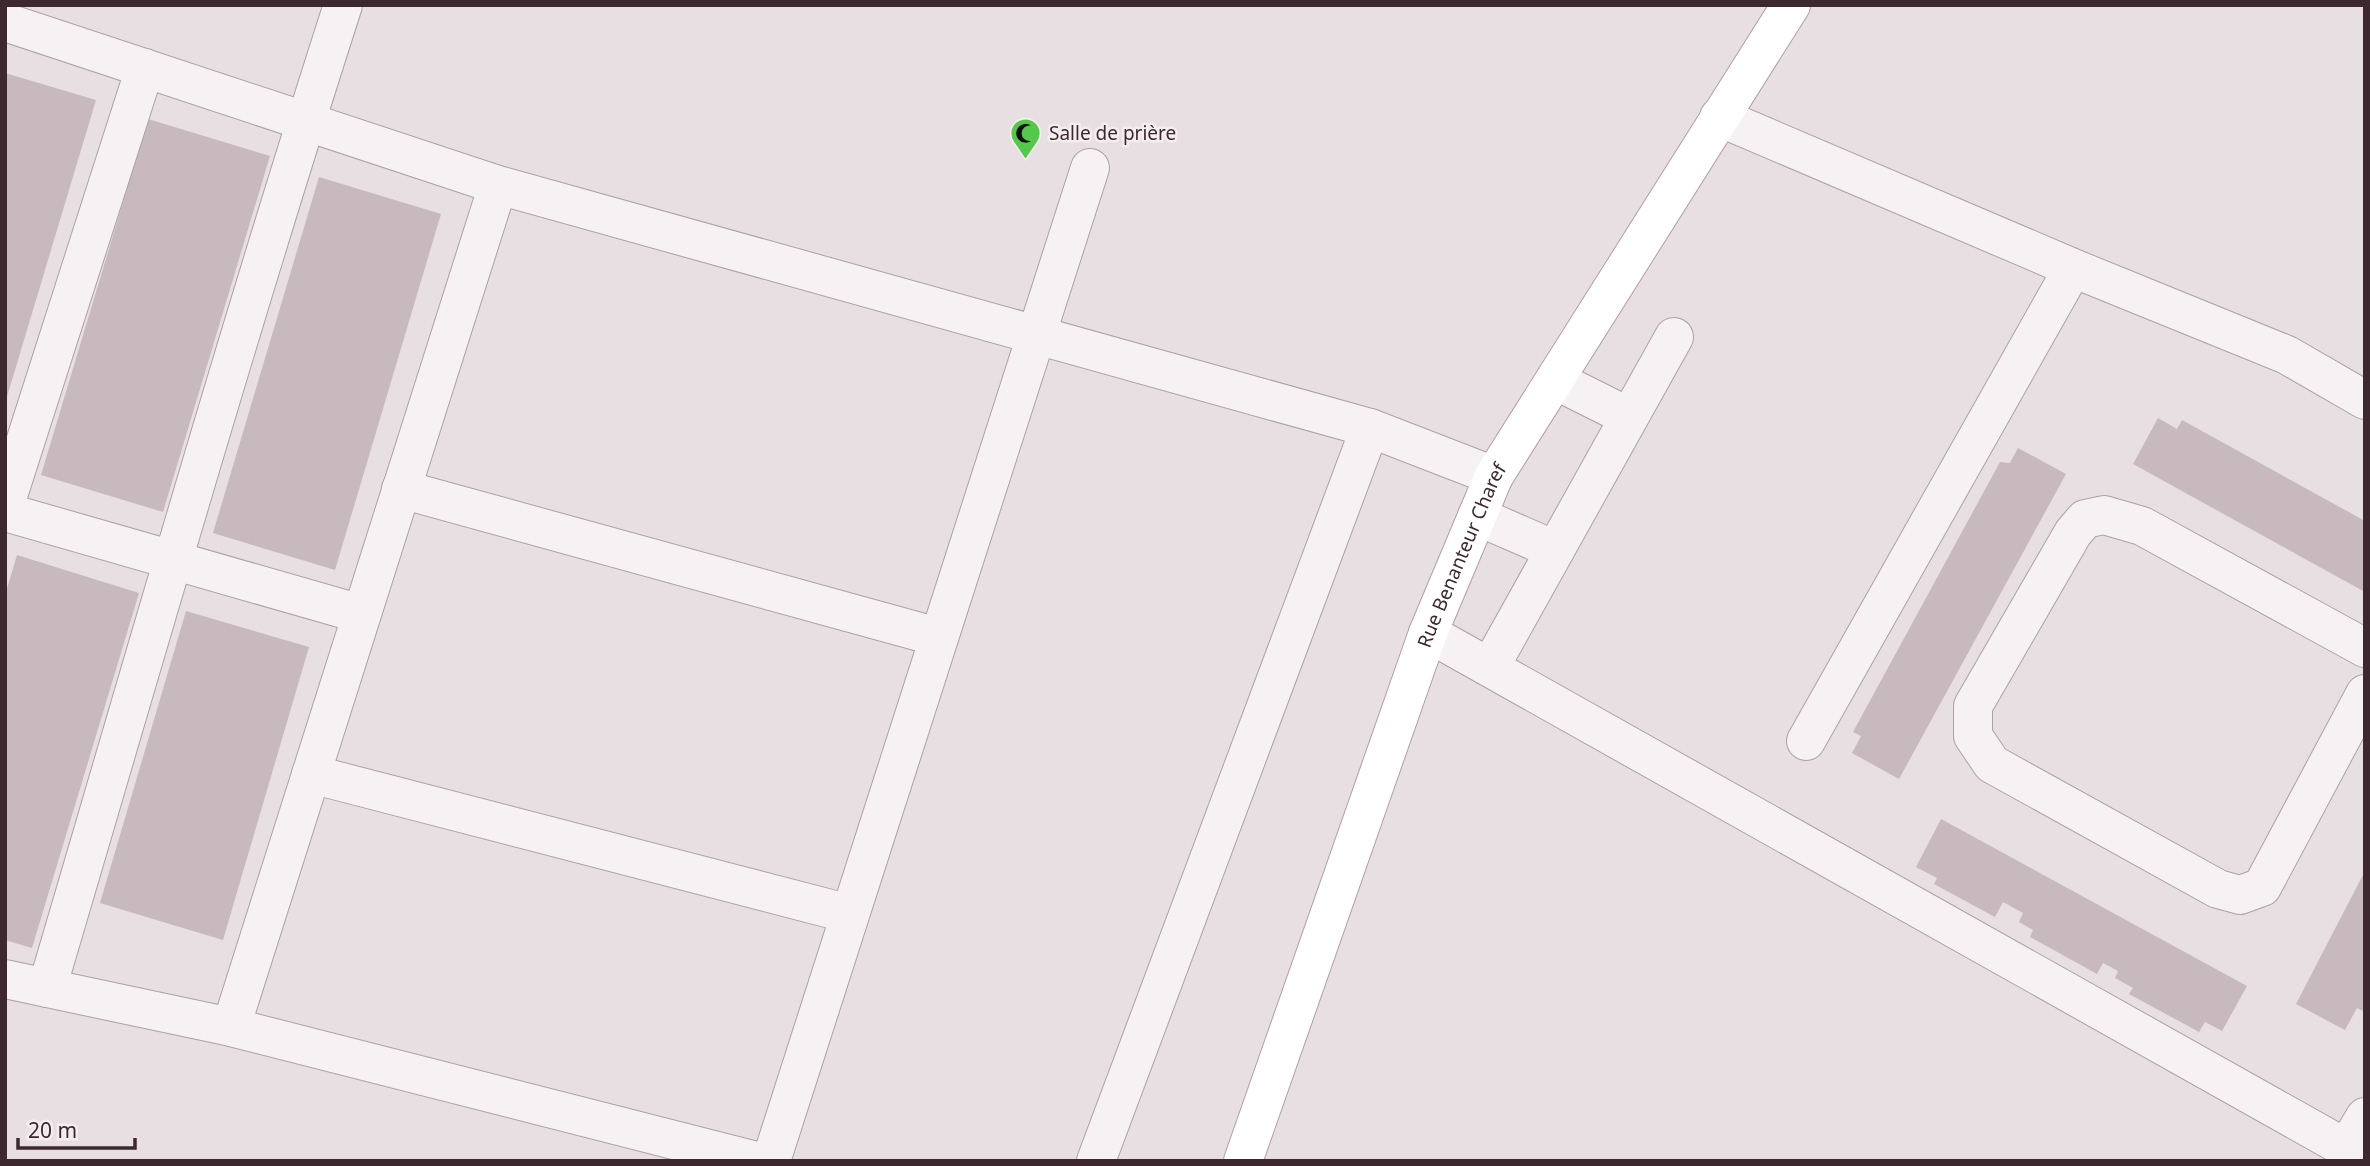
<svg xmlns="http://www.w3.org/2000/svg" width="2370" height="1166" viewBox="0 0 2370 1166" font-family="'Noto Sans',sans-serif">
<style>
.building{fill:#c7b9bd}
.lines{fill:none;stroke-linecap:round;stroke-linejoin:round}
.minor-casing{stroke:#ada1a4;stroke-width:40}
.major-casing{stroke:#b29ea5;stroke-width:40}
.minor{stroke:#f6f1f2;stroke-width:38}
.major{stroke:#fff;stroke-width:38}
.labels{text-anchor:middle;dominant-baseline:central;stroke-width:5;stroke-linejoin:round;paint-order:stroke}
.poi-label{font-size:19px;fill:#3d282f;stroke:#f5eef0;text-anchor:start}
.street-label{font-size:19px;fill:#3d282f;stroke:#f5eef0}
</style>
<rect width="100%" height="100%" fill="#e7dfe1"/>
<g class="building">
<path d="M5 73 96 100 6 400H5Z"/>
<path d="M148 119 270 156 163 512 41 475Z"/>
<path d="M319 177 441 214 335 570 213 533Z"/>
<path d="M2158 418 2177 429 2182 420 2365 521V592L2133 464Z"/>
<path d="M2018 448 2066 474 1899 779 1852 753 1861 736 1853 732 2000 462 2010 463Z"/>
<path d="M17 555 139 593 32 948 5 940V595Z"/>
<path d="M186 611 309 647 223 940 100 903Z"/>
<path d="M1941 819 2247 986 2222 1031 2205 1022 2199 1032 2129 994 2133 988 2115 978 2118 971 2103 963 2097 974 2030 937 2033 930 2019 922 2023 913 2003 902 1995 917 1934 884 1937 878 1916 867Z"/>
<path d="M2365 871V1012L2357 1008 2345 1030 2296 1004Z"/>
</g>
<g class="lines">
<defs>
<g id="minor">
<path d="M5 22 498 185 1370 428 1494 476"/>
<path d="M1719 117 2073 268 2287 355 2365 400"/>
<path d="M1555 380 1629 417"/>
<path d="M401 489 938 637"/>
<path d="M5 505 145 68"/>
<path d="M5 512 361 614"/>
<path d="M1477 516 1555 550"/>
<path d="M1428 633 2365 1159"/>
<path d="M2365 648 2142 526 2104 515 2085 519 2073 533 1973 706V736L1992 764 2218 889 2240 895 2262 887 2365 694"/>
<path d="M1490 667 1674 337"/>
<path d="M1806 741 2073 268"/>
<path d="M311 774 850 914"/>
<path d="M5 979 231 1027 756 1161"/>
<path d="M47 988C144 660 238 331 343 5"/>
<path d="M231 1027 498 185"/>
<path d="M2346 1149 2365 1117"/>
<path d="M771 1161 1090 168"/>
<path d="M1096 1161 1370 428"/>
</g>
<g id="major">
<path id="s1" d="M1243 1161 1428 633 1494 476 1791 5"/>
</g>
</defs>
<use href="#minor" class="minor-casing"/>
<use href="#major" class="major-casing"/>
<use href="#minor" class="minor"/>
<use href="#major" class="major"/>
</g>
<defs>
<symbol id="mosque-pin" viewBox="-11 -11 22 30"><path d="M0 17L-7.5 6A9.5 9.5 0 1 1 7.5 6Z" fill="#55c749" stroke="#f5eef0"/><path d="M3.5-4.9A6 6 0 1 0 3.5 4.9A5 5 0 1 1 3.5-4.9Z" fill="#111"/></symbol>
</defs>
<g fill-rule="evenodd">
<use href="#mosque-pin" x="1008" y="116" width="35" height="47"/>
</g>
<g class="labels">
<g class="poi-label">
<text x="1049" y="133">Salle de prière</text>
</g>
<g class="street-label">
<text stroke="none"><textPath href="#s1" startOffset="644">Rue Benanteur Charef</textPath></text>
</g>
</g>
<rect width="2370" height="1166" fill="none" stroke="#3d282f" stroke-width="14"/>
<path d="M18 1138v10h117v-10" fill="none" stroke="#3d282f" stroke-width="3.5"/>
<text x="28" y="1138" font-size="21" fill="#3d282f" stroke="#f5eef0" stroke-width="5" paint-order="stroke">20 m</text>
</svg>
